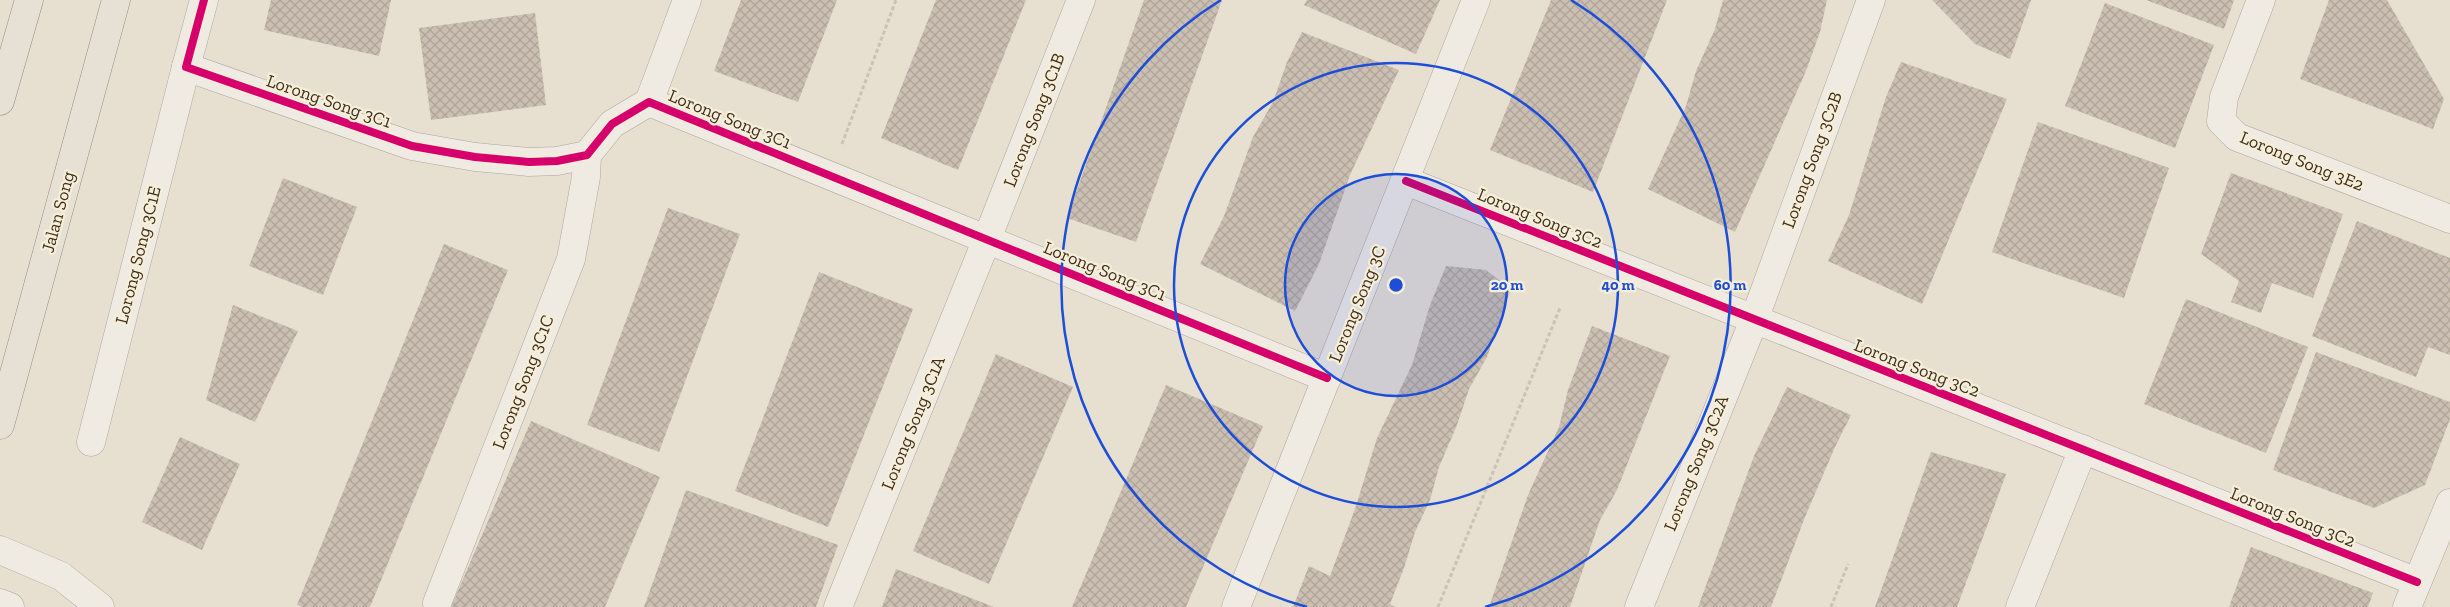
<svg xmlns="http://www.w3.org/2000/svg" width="2450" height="607" viewBox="0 0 2450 607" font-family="'Zilla Slab',serif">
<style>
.building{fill:url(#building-cross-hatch)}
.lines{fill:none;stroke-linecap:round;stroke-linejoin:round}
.minor-casing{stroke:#ada599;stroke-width:29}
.major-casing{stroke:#928b80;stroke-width:29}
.path{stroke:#c8c2b9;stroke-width:3;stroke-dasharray:4 2.5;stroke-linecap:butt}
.minor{stroke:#efebe3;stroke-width:28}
.major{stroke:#e6e1d4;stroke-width:28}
.cycleway-casing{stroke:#f7eed8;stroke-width:11}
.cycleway{stroke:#d6006c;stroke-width:8}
.ring{fill:none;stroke:#1d4ed8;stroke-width:2.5}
.labels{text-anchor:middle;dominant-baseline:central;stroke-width:4.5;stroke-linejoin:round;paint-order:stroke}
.street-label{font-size:18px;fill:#3d2e20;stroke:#f7eed8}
.centre{fill:#1d4ed8;stroke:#f7eed8;stroke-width:2.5}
.ring-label{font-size:15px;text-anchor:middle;font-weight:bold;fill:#1d4ed8;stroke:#f7eed8;stroke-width:4.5;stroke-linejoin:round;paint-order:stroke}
</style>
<defs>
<pattern id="building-cross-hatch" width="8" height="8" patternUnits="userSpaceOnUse" patternTransform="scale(1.25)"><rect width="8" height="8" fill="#cbbfb2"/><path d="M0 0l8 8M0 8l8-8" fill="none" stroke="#afa499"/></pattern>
</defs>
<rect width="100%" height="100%" fill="#e7e0d1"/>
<g class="building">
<path d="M271 0H391L379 56 264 30Z"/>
<path d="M741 0H837L798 102 714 71Z"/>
<path d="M936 0H1026L958 170 881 138Z"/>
<path d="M1144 0H1222L1136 242 1067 218Z"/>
<path d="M1307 0H1440L1416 54 1304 5Z"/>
<path d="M1551 0H1667L1593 192 1490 150Z"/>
<path d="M1723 0H1827L1820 32 1806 71 1735 232 1648 189 1686 106 1696 71 1715 29Z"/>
<path d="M1932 0H2031L2010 59 1975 44Z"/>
<path d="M2146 0H2234L2224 29Z"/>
<path d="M2329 0H2387L2444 99 2433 129 2300 79Z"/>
<path d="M2105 3 2214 45 2175 148 2065 106Z"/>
<path d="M535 13 546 105 431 120 419 28Z"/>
<path d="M1302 32 1399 70 1350 175 1319 264 1295 311 1200 264 1224 216 1253 137 1273 102 1287 62Z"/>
<path d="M1901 62 2007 99 1922 304 1828 261 1849 215 1886 97Z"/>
<path d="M2038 122 2169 168 2124 298 1992 252Z"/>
<path d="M2231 173 2343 214 2313 298 2272 283 2261 313 2231 302 2239 281 2201 254Z"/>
<path d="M283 178 357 207 323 295 249 266Z"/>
<path d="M668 208 740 234 659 452 587 425Z"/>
<path d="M2357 221 2450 258V355L2428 347 2416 377 2312 336Z"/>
<path d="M444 244 508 270 370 607H302L297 605Z"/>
<path d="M1446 266 1486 270 1511 289 1487 357 1469 389 1457 425 1439 467 1430 500 1415 532 1404 568 1390 604 1395 607H1293L1309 566 1330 576 1355 509 1377 438 1412 365 1430 305Z"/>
<path d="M819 272 913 309 828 527 735 491Z"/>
<path d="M2186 299 2308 347 2266 453 2144 404Z"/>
<path d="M233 305 298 331 255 422 206 400Z"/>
<path d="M1592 326 1670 356 1617 490 1600 520 1570 607H1489L1528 495 1559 427 1568 390Z"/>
<path d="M2316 352 2450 402V419L2425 485 2374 508 2273 470Z"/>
<path d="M996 354 1073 387 989 584 913 551Z"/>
<path d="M1166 385 1263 426 1186 607H1072Z"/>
<path d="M1787 387 1851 415 1835 447 1805 517 1771 607H1698L1754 456Z"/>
<path d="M531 421 660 477 605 607H451Z"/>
<path d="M180 437 240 464 202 550 142 522Z"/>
<path d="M1931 452 2006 474 1993 510 1957 607H1875Z"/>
<path d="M686 490 838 545 816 607H644Z"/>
<path d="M2251 547 2373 593 2368 607H2229Z"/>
<path d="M896 569 994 607H882Z"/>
</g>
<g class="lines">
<defs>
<g id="minor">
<path d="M204 0 186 67 412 146 475 157 529 162 557 161 587 155 612 124 649 102 1327 378"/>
<path d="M2261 0 2224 97 2221 121 2237 137 2450 219"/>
<path d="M649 102 687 0"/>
<path d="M1406 181 2417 582"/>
<path d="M91 442 186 67"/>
<path d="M0 550 61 576 100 607"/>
<path d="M0 603 10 607"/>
<path d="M437 603 571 259 586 177 587 155"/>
<path d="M838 607 987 239 1081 0"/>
<path d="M1236 607 1476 0"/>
<path d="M1639 607 1754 320 1871 0"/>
<path d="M2020 607 2083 449"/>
<path d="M2407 607 2450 503"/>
</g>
<g id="major">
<path d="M0 101 29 0"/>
<path d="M0 425 116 0"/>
</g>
</defs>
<use href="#minor" class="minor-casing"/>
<use href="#major" class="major-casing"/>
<g class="path">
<path d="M842 144 896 0"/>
<path d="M1438 607 1560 308"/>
<path d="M1831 607 1848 564"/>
</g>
<use href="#minor" class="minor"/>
<use href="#major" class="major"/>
<defs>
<g id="cycleway">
<path d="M204 0 186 67 412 146 475 157 529 162 557 161 587 155 612 124 649 102 1327 378"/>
<path d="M1406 181 2417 582"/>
</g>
</defs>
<use href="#cycleway" class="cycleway-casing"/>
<use href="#cycleway" class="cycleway"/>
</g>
<circle cx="1396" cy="285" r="111" fill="#1d4ed8" fill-opacity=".12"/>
<g class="ring">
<circle cx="1396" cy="285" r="111"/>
<circle cx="1396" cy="285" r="222"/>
<path d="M1307 607A334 334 0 0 1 1221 0M1571 0A334 334 0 0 1 1485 607"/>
</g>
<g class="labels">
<g class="street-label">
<text transform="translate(329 101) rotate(19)">Lorong Song 3C1</text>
<text transform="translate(730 119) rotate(22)">Lorong Song 3C1</text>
<text transform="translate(1034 120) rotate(-69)">Lorong Song 3C1B</text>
<text transform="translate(1812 160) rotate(-70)">Lorong Song 3C2B</text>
<text transform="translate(2302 161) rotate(22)">Lorong Song 3E2</text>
<text transform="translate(58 212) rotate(-75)">Jalan Song</text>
<text transform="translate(1540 218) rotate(22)">Lorong Song 3C2</text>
<text transform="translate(138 255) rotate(-76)">Lorong Song 3C1E</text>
<text transform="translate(1105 271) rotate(22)">Lorong Song 3C1</text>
<text transform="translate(1357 304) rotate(-68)">Lorong Song 3C</text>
<text transform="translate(1917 368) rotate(21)">Lorong Song 3C2</text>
<text transform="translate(523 382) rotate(-69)">Lorong Song 3C1C</text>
<text transform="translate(913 423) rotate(-68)">Lorong Song 3C1A</text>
<text transform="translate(1696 463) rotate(-68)">Lorong Song 3C2A</text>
<text transform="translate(2293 517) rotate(22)">Lorong Song 3C2</text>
</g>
</g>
<circle cx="1396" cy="285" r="8" class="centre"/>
<g class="ring-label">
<text x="1507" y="290">20 m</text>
<text x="1618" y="290">40 m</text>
<text x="1730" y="290">60 m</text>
</g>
</svg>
